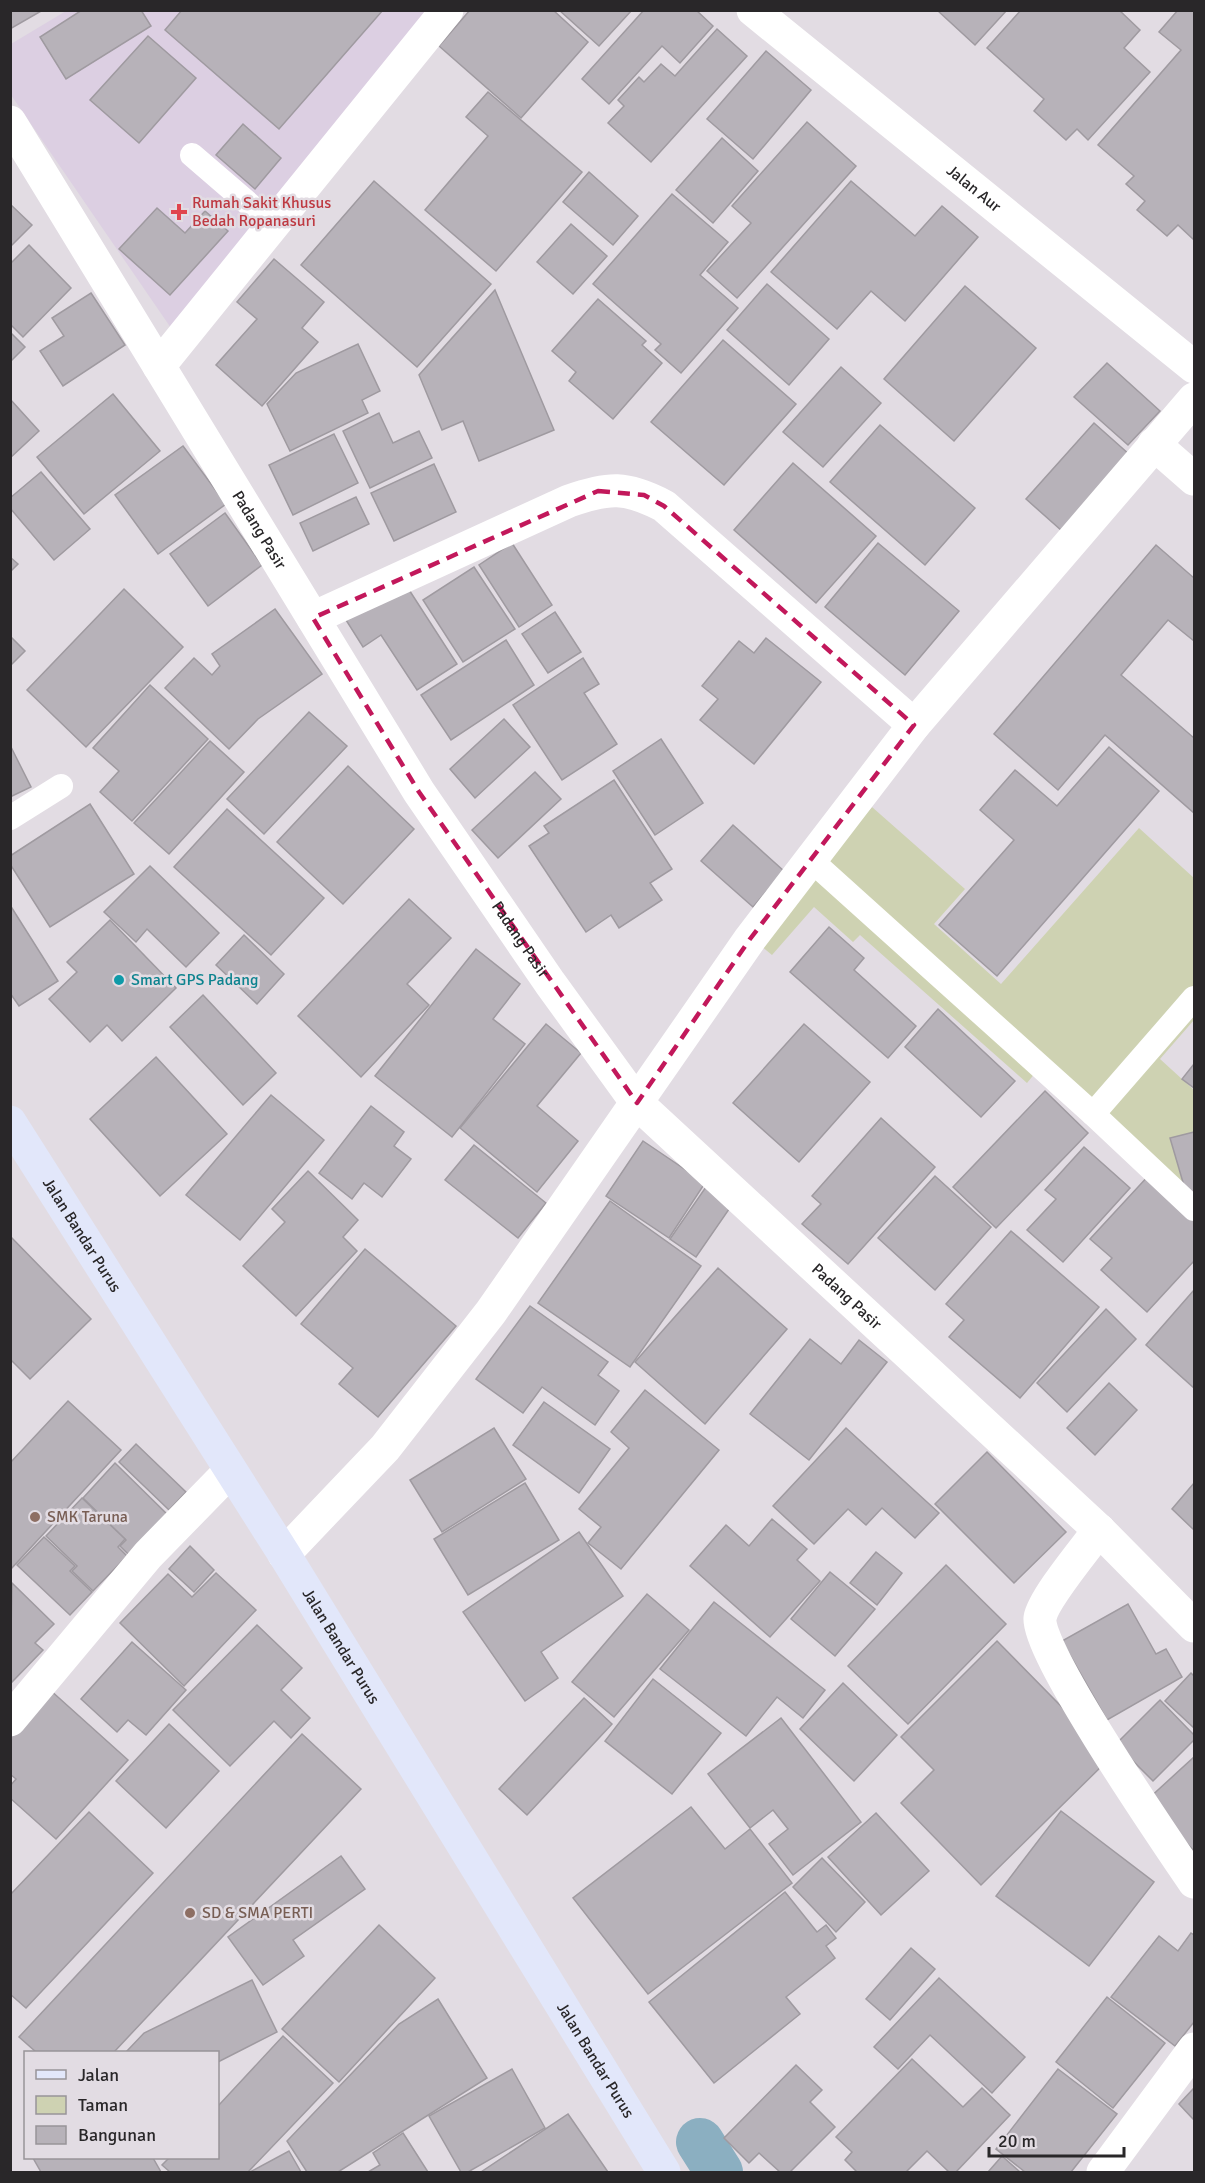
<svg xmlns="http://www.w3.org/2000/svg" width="1205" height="2183" viewBox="0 0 1205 2183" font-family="Signika,sans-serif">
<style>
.medical{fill:#dccfe2}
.green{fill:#ced2b2}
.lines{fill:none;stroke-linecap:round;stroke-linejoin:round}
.canal{stroke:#8bafc1;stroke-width:48}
.building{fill:#b7b2b9;stroke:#9f9aa0;stroke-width:1.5}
.lane{stroke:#fff;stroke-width:24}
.street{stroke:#fff;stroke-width:33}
.secondary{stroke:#e2e7fa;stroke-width:33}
.marked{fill:none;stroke:#c2185b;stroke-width:4.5;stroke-dasharray:12 8;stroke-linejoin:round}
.health-dot{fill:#e0444e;stroke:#e2dce3;stroke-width:2}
.culture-dot{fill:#0f9aa8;stroke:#e2dce3;stroke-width:2}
.education-dot{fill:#8d6e63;stroke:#e2dce3;stroke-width:2}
.labels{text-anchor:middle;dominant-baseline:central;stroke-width:5;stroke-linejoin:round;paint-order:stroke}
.street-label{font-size:16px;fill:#292729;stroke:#e2dce3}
.health-label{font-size:16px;fill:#be3a42;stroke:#e2dce3;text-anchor:start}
.culture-label{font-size:16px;fill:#0d838f;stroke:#e2dce3;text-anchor:start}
.education-label{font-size:16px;fill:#785e54;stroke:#e2dce3;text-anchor:start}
</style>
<rect width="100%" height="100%" fill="#e2dce3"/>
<path class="medical" d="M66 11H432L171 328 11 95V44Z"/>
<path class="green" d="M872 807 965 889 934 924 1001 984 1139 828 1194 878V1020L1160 1059 1194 1090V1212L1036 1072 1027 1083 860 935 853 942 814 907 772 955 754 940Z"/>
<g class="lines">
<path class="canal" d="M700 2142 719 2172"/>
</g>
<g class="building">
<path d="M10 10H43L10 29Z"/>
<path d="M82 10H141L151 26 66 79 40 37Z"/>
<path d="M182 10H383L279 129 165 30Z"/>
<path d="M470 10H553L588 42 521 118 439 46Z"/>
<path d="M559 10H632L599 46Z"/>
<path d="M644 10H696L713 26 680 63 662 46 609 104 582 79Z"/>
<path d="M937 10H1007L975 45Z"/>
<path d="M1021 10H1119L1140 30 1124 48 1150 72 1088 140 1077 129 1066 140 1034 111 1044 99 987 48Z"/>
<path d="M1178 10H1194V240L1178 225 1167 236 1137 210 1145 201 1126 184 1134 176 1098 145 1181 50 1159 32Z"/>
<path d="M717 29 747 56 651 162 608 123 624 106 618 100 639 77 644 82 661 64 675 76Z"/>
<path d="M148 36 196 78 139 143 90 100Z"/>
<path d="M766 51 811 90 753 159 707 119Z"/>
<path d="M488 92 582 172 496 271 425 210 488 136 466 117Z"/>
<path d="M807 122 856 166 737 298 707 271 751 223 732 206Z"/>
<path d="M243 124 281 158 255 189 216 155Z"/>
<path d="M722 138 758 171 713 223 676 190Z"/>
<path d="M589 172 638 216 613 245 563 202Z"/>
<path d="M374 181 491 284 417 367 301 265Z"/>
<path d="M851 181 915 236 942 206 978 237 905 321 871 291 837 329 771 272Z"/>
<path d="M672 194 728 242 700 275 738 308 681 373 655 350 661 344 593 284Z"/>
<path d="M10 204 32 225 10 247Z"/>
<path d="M157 208 185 233 205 211 228 231 170 295 119 249Z"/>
<path d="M571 224 607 256 573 294 537 262Z"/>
<path d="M29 245 71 288 23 337 10 324V264Z"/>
<path d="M274 259 324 302 302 328 318 342 262 406 216 365 257 319 237 302Z"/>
<path d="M767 284 829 339 789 385 727 330Z"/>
<path d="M965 286 1036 348 954 441 884 379Z"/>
<path d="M495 290 554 430 479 461 463 421 442 430 419 375Z"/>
<path d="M91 293 125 345 63 386 40 351 64 336 52 318Z"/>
<path d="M598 299 646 341 642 345 662 363 613 419 569 381 576 372 552 351Z"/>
<path d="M10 332 25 347 10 362Z"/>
<path d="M723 340 796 404 724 485 651 422Z"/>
<path d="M358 344 380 391 362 400 368 413 290 451 267 404 296 373Z"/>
<path d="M1107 363 1160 411 1128 445 1074 397Z"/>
<path d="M841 367 881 403 823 467 783 432Z"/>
<path d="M113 394 160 451 84 514 37 457Z"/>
<path d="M10 399 39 431 10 458Z"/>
<path d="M379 413 393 443 419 431 432 458 370 488 343 431Z"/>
<path d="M1094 423 1130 455 1062 531 1026 499Z"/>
<path d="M880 425 975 508 925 565 830 482Z"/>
<path d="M334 434 358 483 293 515 269 465Z"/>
<path d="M183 446 226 504 158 554 115 495Z"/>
<path d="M793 463 876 536 816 603 734 530Z"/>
<path d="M434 464 456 512 394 541 371 493Z"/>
<path d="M41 472 90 529 54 560 10 508V498Z"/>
<path d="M356 497 369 524 313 551 300 523Z"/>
<path d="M225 513 262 565 208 606 170 554Z"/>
<path d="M512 543 552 605 519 627 479 565Z"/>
<path d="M878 543 959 611 905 675 825 607Z"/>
<path d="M1156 545 1194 578V641L1168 620 1121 675 1194 738V813L1105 735 1058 790 994 734Z"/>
<path d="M10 557 18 564 10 572Z"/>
<path d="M474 567 515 629 463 662 423 600Z"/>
<path d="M404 582 457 664 417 690 381 635 363 647 346 620Z"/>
<path d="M124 589 183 647 86 747 27 690Z"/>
<path d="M275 609 322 674 258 719 229 749 165 688 194 658 212 675 220 666 212 654Z"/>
<path d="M555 612 581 652 548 673 522 634Z"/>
<path d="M10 636 25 651 10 666Z"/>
<path d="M766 638 821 682 754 764 700 720 718 699 702 686 739 641 754 653Z"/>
<path d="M506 640 534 685 451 740 421 695Z"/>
<path d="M583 658 599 684 584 693 617 744 562 780 513 705Z"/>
<path d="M150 685 208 739 132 821 100 792 119 771 93 748Z"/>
<path d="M309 712 347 746 264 834 227 799Z"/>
<path d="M504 719 530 747 475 798 450 769Z"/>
<path d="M661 739 703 803 655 835 613 771Z"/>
<path d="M210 741 244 772 169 854 134 823Z"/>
<path d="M10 745 31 787 10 797Z"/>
<path d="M1109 747 1159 791 997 976 939 925 1014 840 980 810 1015 770 1057 806Z"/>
<path d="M348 766 414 829 343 904 277 842Z"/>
<path d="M535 772 561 799 498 858 472 830Z"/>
<path d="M614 780 672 869 650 883 662 900 619 928 611 915 586 932 529 846 549 833 544 826Z"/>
<path d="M90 804 134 874 50 927 10 864V856Z"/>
<path d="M227 809 324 898 271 955 174 867Z"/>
<path d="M733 825 784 871 753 907 701 861Z"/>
<path d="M150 866 219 933 186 967 147 929 136 942 104 912Z"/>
<path d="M409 899 451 938 407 984 429 1005 361 1077 298 1016Z"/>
<path d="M10 905 58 981 19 1006 10 993Z"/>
<path d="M110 920 176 988 122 1041 107 1025 90 1042 49 999 77 972 67 962Z"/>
<path d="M829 927 864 958 854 970 916 1026 888 1058 790 972Z"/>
<path d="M244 935 284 974 257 1004 216 965Z"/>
<path d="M476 949 520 984 493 1019 525 1044 452 1137 375 1076Z"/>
<path d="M203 995 276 1073 243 1105 170 1027Z"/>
<path d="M938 1009 1015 1081 981 1117 905 1047Z"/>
<path d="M546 1024 581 1053 537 1106 578 1141 537 1192 460 1128Z"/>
<path d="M804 1024 870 1082 799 1162 733 1103Z"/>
<path d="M156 1057 227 1134 160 1196 90 1119Z"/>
<path d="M1194 1064V1088L1182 1079Z"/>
<path d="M1045 1091 1088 1133 996 1228 953 1187Z"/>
<path d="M271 1095 324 1140 240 1240 186 1195Z"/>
<path d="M371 1106 404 1132 394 1146 411 1159 382 1197 364 1183 352 1199 319 1173Z"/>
<path d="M881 1118 935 1167 848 1264 802 1224 821 1204 812 1196Z"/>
<path d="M1194 1132V1193L1187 1196 1170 1138Z"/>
<path d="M643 1141 705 1183 669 1238 606 1196Z"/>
<path d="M474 1145 546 1203 518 1238 445 1180Z"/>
<path d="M1084 1147 1130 1188 1063 1262 1027 1230 1056 1199 1045 1190Z"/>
<path d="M308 1171 358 1220 343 1237 357 1251 296 1316 243 1266 285 1222 272 1209Z"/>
<path d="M1150 1174 1194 1215V1261L1147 1312 1101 1270 1112 1258 1090 1239Z"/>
<path d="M935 1176 991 1227 935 1290 878 1238Z"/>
<path d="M708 1184 734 1202 696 1257 670 1239Z"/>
<path d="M610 1201 701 1266 630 1367 538 1303Z"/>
<path d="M1011 1231 1099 1307 1020 1398 949 1337 964 1320 946 1304Z"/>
<path d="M10 1236 91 1319 30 1379 10 1359Z"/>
<path d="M365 1249 456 1326 378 1417 339 1384 353 1368 301 1324Z"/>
<path d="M718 1268 787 1329 705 1424 635 1362Z"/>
<path d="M1194 1290V1388L1146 1345Z"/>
<path d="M530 1306 608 1362 598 1375 619 1391 595 1425 542 1387 523 1413 476 1379Z"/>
<path d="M1106 1309 1136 1339 1067 1412 1037 1383Z"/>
<path d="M810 1339 841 1364 859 1340 887 1362 809 1460 750 1414Z"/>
<path d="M1109 1383 1137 1410 1095 1455 1067 1428Z"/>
<path d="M645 1390 719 1450 621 1569 588 1543 601 1527 579 1509 629 1448 611 1432Z"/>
<path d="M68 1401 121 1450 10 1570V1463Z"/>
<path d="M544 1402 610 1449 579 1493 513 1445Z"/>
<path d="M494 1428 526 1479 442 1532 410 1480Z"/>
<path d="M846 1428 939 1513 915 1538 882 1508 866 1525 848 1509 814 1544 773 1506Z"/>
<path d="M136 1444 186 1492 169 1510 119 1462Z"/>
<path d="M987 1452 1066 1532 1014 1583 935 1504Z"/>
<path d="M115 1463 170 1517 131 1557 120 1546 126 1540 83 1498Z"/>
<path d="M525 1483 559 1540 468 1595 434 1539Z"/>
<path d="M1194 1483V1530L1172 1509Z"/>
<path d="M82 1498 125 1539 118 1547 127 1556 93 1591 72 1571 77 1566 46 1536Z"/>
<path d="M772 1519 807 1549 797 1560 820 1581 770 1637 690 1566 726 1525 749 1546Z"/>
<path d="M579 1532 623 1596 541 1652 558 1678 525 1701 463 1612Z"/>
<path d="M44 1537 75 1566 70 1571 92 1592 70 1615 17 1565Z"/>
<path d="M190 1546 214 1570 194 1592 169 1569Z"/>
<path d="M876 1552 902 1573 877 1605 850 1583Z"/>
<path d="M946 1565 1006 1624 908 1724 848 1666Z"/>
<path d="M830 1572 875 1609 835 1656 791 1619Z"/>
<path d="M216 1573 256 1610 184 1686 120 1623 168 1574 192 1597Z"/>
<path d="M12 1583 54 1624 35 1643 43 1650 10 1684Z"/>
<path d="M647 1594 689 1630 614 1717 572 1682Z"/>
<path d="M714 1602 825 1690 803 1718 777 1697 746 1736 660 1669Z"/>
<path d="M1128 1604 1156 1654 1166 1649 1182 1677 1107 1720 1062 1641Z"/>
<path d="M257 1625 302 1668 281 1690 310 1718 291 1738 274 1721 230 1766 173 1710Z"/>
<path d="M997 1641 1111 1757 981 1885 901 1803 934 1770 901 1737Z"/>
<path d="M132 1642 186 1690 146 1735 128 1720 117 1732 81 1699Z"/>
<path d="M1191 1673 1194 1676V1728L1165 1701Z"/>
<path d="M653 1679 721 1733 672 1794 605 1741Z"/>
<path d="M843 1683 897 1735 854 1781 800 1729Z"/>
<path d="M49 1689 128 1760 56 1839 10 1798V1786L16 1779 10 1774V1731Z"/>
<path d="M584 1698 612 1724 527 1815 499 1789Z"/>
<path d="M1160 1700 1194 1735V1740L1153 1781 1116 1744Z"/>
<path d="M781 1718 861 1822 793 1875 769 1844 788 1829 773 1810 750 1828 708 1774Z"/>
<path d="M169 1724 219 1771 166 1828 116 1781Z"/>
<path d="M302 1734 361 1789 114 2052H36L19 2037Z"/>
<path d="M1194 1757V1851L1147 1800Z"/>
<path d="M691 1807 725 1849 750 1829 792 1883 648 1994 573 1898Z"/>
<path d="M1061 1811 1154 1882 1089 1966 996 1896Z"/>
<path d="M89 1812 153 1873 26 2008 10 1994V1895Z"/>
<path d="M876 1813 929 1871 881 1915 828 1857Z"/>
<path d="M341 1856 365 1889 293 1940 304 1956 263 1985 228 1937Z"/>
<path d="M822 1858 865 1902 836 1932 793 1887Z"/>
<path d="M785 1892 817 1932 826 1925 836 1938 826 1946 835 1958 786 1997 800 2014 714 2083 649 2002Z"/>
<path d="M379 1925 435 1978 339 2082 282 2029Z"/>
<path d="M1191 1933 1194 1935V2022L1175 2046 1111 1997 1159 1936 1178 1951Z"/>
<path d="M911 1948 935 1969 890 2020 866 1999Z"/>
<path d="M939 1978 1025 2057 992 2093 930 2035 898 2069 874 2047Z"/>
<path d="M252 1980 277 2032 218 2062V2052H126L144 2033Z"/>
<path d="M1107 1997 1165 2043 1113 2108 1056 2062Z"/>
<path d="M438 1999 487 2078 338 2172H307L287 2141 399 2024Z"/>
<path d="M283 2036 333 2083 248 2172H170L162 2165 169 2158H218V2106Z"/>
<path d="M912 2059 963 2107 982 2088 1010 2115 956 2172H949L927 2151 906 2172H857L845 2160 852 2152 836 2137Z"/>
<path d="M796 2065 822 2090 810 2102 835 2127 790 2172H780L759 2153 749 2163 724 2138Z"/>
<path d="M512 2069 545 2128 468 2172H461L429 2116Z"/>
<path d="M1058 2069 1117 2114 1071 2172H1025L996 2149Z"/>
<path d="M1194 2088V2120L1179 2104Z"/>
<path d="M568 2114 608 2172H481Z"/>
<path d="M403 2133 428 2172H368L380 2165 373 2153Z"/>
<path d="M289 2151 301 2172H250Z"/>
<path d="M1002 2156 1020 2172H988Z"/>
<path d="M33 2158H153L161 2172H41Z"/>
</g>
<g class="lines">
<g class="lane">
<path d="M192 155 272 224"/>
<path d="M10 818 61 786"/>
<path d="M812 861 1093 1114 1194 998"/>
<path d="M1093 1114 1194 1209"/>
</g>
<g class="street">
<path id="s1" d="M753 10 1194 367"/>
<path id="s2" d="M10 122 419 792 550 983 637 1103 1099 1530 1194 1626"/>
<path d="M159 366 447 10"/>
<path d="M1154 444 1194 479"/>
<path d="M313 618 569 501C609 487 626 486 664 506L914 725"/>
<path d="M1099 1530C1086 1548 1043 1599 1040 1618 1035 1650 1169 1845 1194 1882"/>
<path d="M284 1554 385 1448 491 1312 750 939 914 725 1194 399"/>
<path d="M10 1720 148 1555 230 1471"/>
<path d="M1103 2172 1194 2049"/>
</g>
<path class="secondary" id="s3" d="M10 1122 284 1554 664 2172"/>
</g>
<path class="marked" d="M598 491 644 495 664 506 914 725 750 939 637 1103 419 792 313 618Z"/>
<path class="health-dot" d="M176 203h6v6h6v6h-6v6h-6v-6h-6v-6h6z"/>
<circle class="culture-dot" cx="119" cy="980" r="6"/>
<g class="education-dot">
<circle cx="35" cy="1517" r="6"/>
<circle cx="190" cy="1913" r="6"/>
</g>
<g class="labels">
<g class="street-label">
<text stroke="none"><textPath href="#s1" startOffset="284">Jalan Aur</textPath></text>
<text stroke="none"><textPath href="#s2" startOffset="478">Padang Pasir</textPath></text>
<text stroke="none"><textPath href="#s2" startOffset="964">Padang Pasir</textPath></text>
<text stroke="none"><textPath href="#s3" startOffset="134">Jalan Bandar Purus</textPath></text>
<text stroke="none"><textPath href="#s2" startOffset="1450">Padang Pasir</textPath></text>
<text stroke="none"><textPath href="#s3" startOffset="620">Jalan Bandar Purus</textPath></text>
<text stroke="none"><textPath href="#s3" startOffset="1106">Jalan Bandar Purus</textPath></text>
</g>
<g class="health-label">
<text x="192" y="203">Rumah Sakit Khusus<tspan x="192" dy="18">Bedah Ropanasuri</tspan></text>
</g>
<g class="culture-label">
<text x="131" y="980">Smart GPS Padang</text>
</g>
<g class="education-label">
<text x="47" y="1517">SMK Taruna</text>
<text x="202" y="1913">SD &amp; SMA PERTI</text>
</g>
</g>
<rect width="1205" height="2183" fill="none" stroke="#292729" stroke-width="24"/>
<rect x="24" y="2051" width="195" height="108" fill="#e2dce3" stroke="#989499" stroke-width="1.5"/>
<rect x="36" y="2070" width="30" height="9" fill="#e2e7fa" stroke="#989499" stroke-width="1.5"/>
<text x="78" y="2081" font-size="18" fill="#292729">Jalan</text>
<rect x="36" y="2096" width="30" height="18" fill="#ced2b2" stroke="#989499" stroke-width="1.5"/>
<text x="78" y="2111" font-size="18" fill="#292729">Taman</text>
<rect x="36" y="2126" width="30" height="18" fill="#b7b2b9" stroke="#989499" stroke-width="1.5"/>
<text x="78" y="2141" font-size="18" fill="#292729">Bangunan</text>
<path d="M989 2147v9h135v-9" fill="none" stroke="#292729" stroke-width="3"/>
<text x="998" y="2147" font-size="18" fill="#292729" stroke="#e2dce3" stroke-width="4.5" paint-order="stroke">20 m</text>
</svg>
